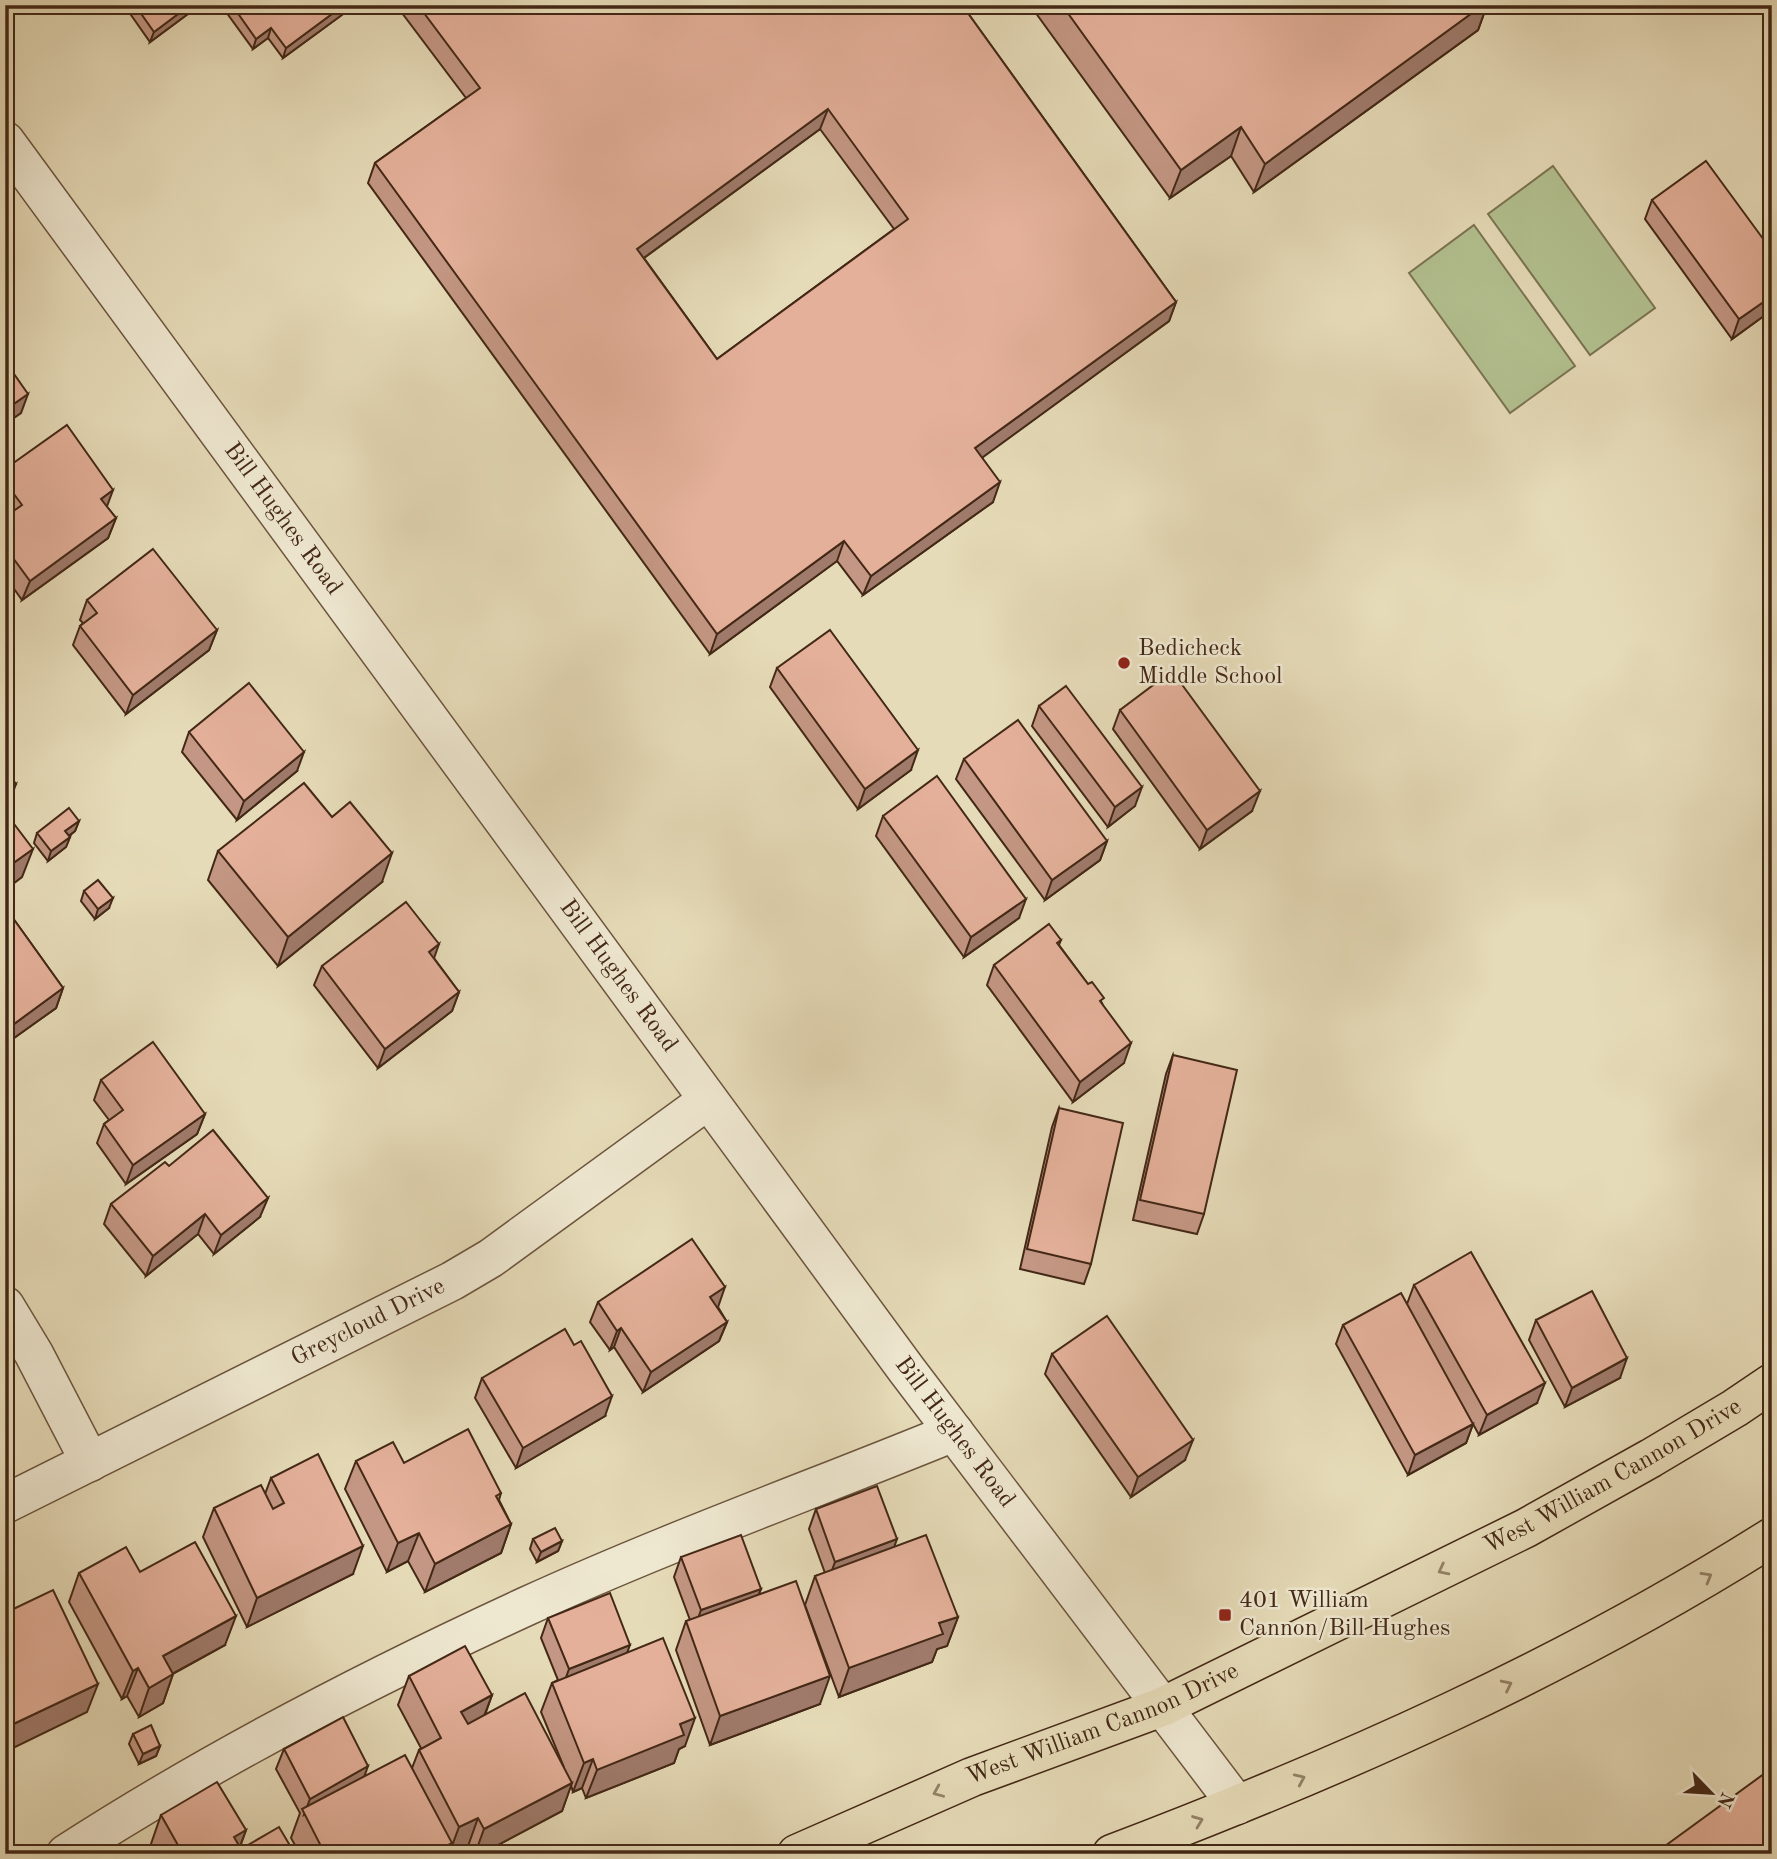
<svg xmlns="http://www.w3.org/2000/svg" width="1777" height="1859" viewBox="0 0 1777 1859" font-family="'Old Standard TT',serif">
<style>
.green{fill:#b3c190;stroke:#7b7453;stroke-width:2}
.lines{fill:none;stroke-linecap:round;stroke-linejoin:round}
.minor-casing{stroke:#6c553e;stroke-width:41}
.major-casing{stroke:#432816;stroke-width:41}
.minor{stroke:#efe8d1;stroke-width:38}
.major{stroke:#e6dbb8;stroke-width:38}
.wall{fill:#c49784;stroke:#432816;stroke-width:2;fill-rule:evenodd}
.shaded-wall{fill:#a07b6c;stroke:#432816;stroke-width:2}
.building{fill:#e4b09a;stroke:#432816;stroke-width:2;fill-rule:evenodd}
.oneway{stroke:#948267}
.poi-dot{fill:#8f2418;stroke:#efe8d1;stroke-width:2.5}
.labels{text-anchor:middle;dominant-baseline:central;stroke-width:5;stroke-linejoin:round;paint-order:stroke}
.street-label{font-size:24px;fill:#432816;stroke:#efe8d1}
.poi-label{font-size:24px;fill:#432816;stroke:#efe8d1;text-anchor:start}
</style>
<rect width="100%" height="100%" fill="#e6dbb8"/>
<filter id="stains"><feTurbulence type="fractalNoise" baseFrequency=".00286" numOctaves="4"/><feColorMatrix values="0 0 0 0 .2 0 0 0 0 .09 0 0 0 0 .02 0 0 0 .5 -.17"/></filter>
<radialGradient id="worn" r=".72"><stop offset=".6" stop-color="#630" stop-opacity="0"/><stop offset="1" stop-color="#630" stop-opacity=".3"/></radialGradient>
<g class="green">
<path d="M1553 166 1655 308 1590 355 1488 214Z"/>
<path d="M1474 225 1575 366 1510 413 1409 273Z"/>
</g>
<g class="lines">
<defs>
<g id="minor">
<path id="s1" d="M5 141 906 1369 1237 1805"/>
<path d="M5 1306 34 1354 90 1462"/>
<path id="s2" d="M5 1504 452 1281 491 1258 708 1100"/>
<path d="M66 1854C213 1759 368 1679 527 1606 667 1542 812 1490 954 1432"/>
</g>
<g id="major">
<path id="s3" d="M797 1854 972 1777 1162 1707 1526 1528 1651 1458 1735 1408 1772 1383"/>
<path d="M1112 1854C1341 1767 1565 1668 1772 1537"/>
</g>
</defs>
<use href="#minor" class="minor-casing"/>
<use href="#major" class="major-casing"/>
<use href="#minor" class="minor"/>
<use href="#major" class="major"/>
</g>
<g class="wall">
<path d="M124 5H200L150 42Z"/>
<path d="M221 5H351L350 9 283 58 268 38 253 49Z"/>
<path d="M396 5H962L1176 302 1169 321 982 457 993 502 863 595 837 561 710 654 368 183 375 163 466 98ZM820 129 894 229 717 359 644 258Z"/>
<path d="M1030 5H1487L1478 30 1254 192 1231 156 1170 198Z"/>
<path d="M1652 200 1772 251V310L1732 339 1645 219Z"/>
<path d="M5 469 107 507 116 518 108 538 22 600 5 576V517L8 515 5 512Z"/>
<path d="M87 600 217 630 209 650 126 714 73 645 80 626 83 623 80 620Z"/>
<path d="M777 668 911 770 858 809 770 687Z"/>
<path d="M1039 706 1135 806 1108 827 1032 726Z"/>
<path d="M1120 710 1252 811 1200 849 1113 729Z"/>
<path d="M189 732 297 771 237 820 182 752Z"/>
<path d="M964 759 1107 841 1100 860 1045 900 956 779Z"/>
<path d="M883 816 1019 918 964 957 876 836Z"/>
<path d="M79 821 75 831 69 836 70 837 66 847 48 861 34 843 37 833Z"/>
<path d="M218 851 382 882 278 966 208 880Z"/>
<path d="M84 891 109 908 95 919 81 901Z"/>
<path d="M5 907 63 988 56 1008 7 1043 5 1041Z"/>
<path d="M1061 940 1059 945 1102 1003 1124 1063 1073 1102 987 985 994 965Z"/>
<path d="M434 958 459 992 452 1011 378 1068 314 985 322 966Z"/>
<path d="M1173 1055 1204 1214 1197 1234 1133 1220 1166 1074Z"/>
<path d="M101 1080 205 1114 197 1134 126 1184 97 1143 104 1124 109 1120 94 1100Z"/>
<path d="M1059 1108 1091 1264 1084 1284 1020 1269 1052 1127Z"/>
<path d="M169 1166 260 1217 214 1254 198 1234 146 1276 104 1224 111 1204Z"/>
<path d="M1414 1285 1537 1403 1479 1435 1473 1424 1466 1443 1408 1475 1336 1344 1343 1325 1407 1304Z"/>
<path d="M598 1302 718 1307 727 1322 719 1341 643 1392 614 1347 610 1350 590 1322Z"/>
<path d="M1536 1320 1620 1378 1565 1407 1529 1340Z"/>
<path d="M1052 1354 1185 1460 1131 1497 1045 1374Z"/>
<path d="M482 1378 605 1416 516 1468 475 1398Z"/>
<path d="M356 1461 404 1463 501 1493 499 1500 511 1524 501 1553 425 1592 408 1561 387 1572 345 1489Z"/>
<path d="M271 1478 353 1574 247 1627 203 1537 214 1508 265 1494Z"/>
<path d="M816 1509 895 1547 958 1617 947 1646 937 1649 932 1662 839 1697 805 1605 815 1576 825 1573 809 1529Z"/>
<path d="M533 1539 562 1541 558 1551 537 1562 530 1549Z"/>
<path d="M681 1557 761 1589 758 1595 820 1704 710 1745 676 1650 686 1621 690 1620 674 1577Z"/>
<path d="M140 1572 225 1645 173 1674 163 1703 139 1717 127 1696 122 1699 69 1602 79 1573Z"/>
<path d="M548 1618 627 1652 685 1746 679 1749 674 1763 586 1798 582 1788 573 1792 571 1785 562 1811 481 1854H471L468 1846 453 1854H300L291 1838 300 1813 276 1769 284 1749 365 1776 412 1768 419 1750 421 1748 398 1705 409 1676 492 1695 485 1715 563 1765 541 1712 552 1683 558 1680 541 1638Z"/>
<path d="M133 1734 160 1746 156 1756 139 1764 129 1744Z"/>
<path d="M161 1815 246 1830 240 1847 241 1849 295 1854H156L151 1844Z"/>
</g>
<g class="shaded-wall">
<path d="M190 5H200L150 42 154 32Z"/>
<path d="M344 5H351L350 9 283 58 286 48Z"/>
<path d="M1483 5H1487L1478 30 1254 192 1265 164Z"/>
<path d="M271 28 268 38 253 49 256 39Z"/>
<path d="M828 109 820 129 630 268 637 249Z"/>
<path d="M1241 127 1231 156 1170 198 1181 170Z"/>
<path d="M1772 296V310L1732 339 1739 319Z"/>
<path d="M1176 302 1169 321 968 468 975 448Z"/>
<path d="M28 394 21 413 5 424V410Z"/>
<path d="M1000 482 993 502 863 595 871 576Z"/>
<path d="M113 490 106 509 101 499Z"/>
<path d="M116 518 108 538 22 600 30 581Z"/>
<path d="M844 541 837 561 710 654 717 634Z"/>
<path d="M217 630 209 650 126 714 133 695Z"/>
<path d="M918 750 911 770 858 809 865 789Z"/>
<path d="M304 752 297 771 237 820 244 801Z"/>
<path d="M16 784 6 812 5 813V792Z"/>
<path d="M1142 787 1135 806 1108 827 1115 807Z"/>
<path d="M1260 791 1252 811 1200 849 1207 830Z"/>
<path d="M79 821 75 831 62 841 65 831Z"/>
<path d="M70 837 66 847 48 861 51 851Z"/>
<path d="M1107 841 1100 860 1045 900 1052 880Z"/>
<path d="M33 849 22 877 5 890V869Z"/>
<path d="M392 853 382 882 278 966 288 937Z"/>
<path d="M113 898 109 908 95 919 98 909Z"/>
<path d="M1026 899 1019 918 964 957 971 937Z"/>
<path d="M439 944 432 964 429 952Z"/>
<path d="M63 988 56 1008 7 1043 14 1024Z"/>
<path d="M459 992 452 1011 378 1068 385 1049Z"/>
<path d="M1131 1043 1124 1063 1073 1102 1080 1082Z"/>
<path d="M205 1114 197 1134 126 1184 133 1165Z"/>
<path d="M268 1198 260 1217 214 1254 221 1235Z"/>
<path d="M205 1214 198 1234 146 1276 153 1256Z"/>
<path d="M725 1287 718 1307 703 1316 710 1297Z"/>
<path d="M727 1322 719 1341 643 1392 651 1372Z"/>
<path d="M621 1328 614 1347 610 1350 617 1331Z"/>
<path d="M1627 1358 1620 1378 1565 1407 1572 1388Z"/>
<path d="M1545 1383 1537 1403 1479 1435 1487 1415Z"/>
<path d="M612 1396 605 1416 516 1468 523 1448Z"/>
<path d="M1473 1424 1466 1443 1408 1475 1415 1455Z"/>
<path d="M1193 1440 1185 1460 1131 1497 1138 1477Z"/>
<path d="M511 1524 501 1553 425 1592 435 1564Z"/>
<path d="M419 1533 408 1561 387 1572 398 1543Z"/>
<path d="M897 1539 890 1559 828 1581 835 1562Z"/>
<path d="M562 1541 558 1551 537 1562 541 1552Z"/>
<path d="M363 1546 353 1574 247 1627 257 1598Z"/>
<path d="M761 1589 753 1608 694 1630 701 1610Z"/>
<path d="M236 1616 225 1645 152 1685 163 1656Z"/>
<path d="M958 1617 947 1646 937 1649 932 1662 839 1697 849 1668 939 1623Z"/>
<path d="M630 1645 623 1664 562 1689 569 1669Z"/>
<path d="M138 1668 127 1696 122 1699 133 1671Z"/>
<path d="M173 1674 163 1703 139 1717 149 1688Z"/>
<path d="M830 1676 820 1704 710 1745 720 1716Z"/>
<path d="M98 1684 87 1712 5 1752V1728Z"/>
<path d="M492 1695 481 1724 450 1740 461 1712Z"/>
<path d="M695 1718 685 1746 679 1749 674 1763 586 1798 597 1770 680 1724Z"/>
<path d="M160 1746 156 1756 139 1764 143 1754Z"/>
<path d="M593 1759 582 1788 573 1792 584 1763Z"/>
<path d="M368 1766 361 1786 304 1815 310 1799Z"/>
<path d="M572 1783 562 1811 481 1854H475L484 1829Z"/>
<path d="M478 1818 468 1846 453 1854H449L459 1827Z"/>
<path d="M246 1830 237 1854 234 1837Z"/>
<path d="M452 1843 448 1854H432Z"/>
</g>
<g class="building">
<path d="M135 5H190L154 32Z"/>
<path d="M232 5H344L286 48 271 28 256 39Z"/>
<path d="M418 5H962L1176 302 975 448 1000 482 871 576 844 541 717 634 375 163 480 88ZM828 109 908 219 717 359 637 249Z"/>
<path d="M1062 5H1483L1265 164 1241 127 1181 170Z"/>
<path d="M1706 161 1772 251V296L1739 319 1652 200Z"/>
<path d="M5 361 28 394 5 410Z"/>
<path d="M67 425 113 490 101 499 116 518 30 581 5 547V517L22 505 5 482V469Z"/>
<path d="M153 549 217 630 133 695 80 626 97 613 87 600Z"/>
<path d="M830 630 918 750 865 789 777 668Z"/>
<path d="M1172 671 1260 791 1207 830 1120 710Z"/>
<path d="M249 683 304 752 244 801 189 732Z"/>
<path d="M1066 686 1142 787 1115 807 1039 706Z"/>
<path d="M1018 720 1107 841 1052 880 964 759Z"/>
<path d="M5 769 16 784 5 792Z"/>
<path d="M937 776 1026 899 971 937 883 816Z"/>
<path d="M304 783 332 817 350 802 392 853 288 937 218 851Z"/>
<path d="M69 808 79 821 65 831 70 837 51 851 37 833Z"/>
<path d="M5 812 33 849 5 869Z"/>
<path d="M98 880 113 898 98 909 84 891Z"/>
<path d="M406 902 439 944 429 952 459 992 385 1049 322 966Z"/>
<path d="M5 907 63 988 14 1024 5 1012Z"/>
<path d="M1049 924 1061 940 1057 943 1088 984 1092 982 1104 998 1100 1001 1131 1043 1080 1082 994 965Z"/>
<path d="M153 1042 205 1114 133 1165 104 1124 123 1110 101 1080Z"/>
<path d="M1173 1055 1237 1070 1204 1214 1140 1200Z"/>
<path d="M1059 1108 1123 1123 1091 1264 1027 1249Z"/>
<path d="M213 1130 268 1198 221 1235 205 1214 153 1256 111 1204 165 1162 169 1166Z"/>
<path d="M692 1239 725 1287 710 1297 727 1322 651 1372 621 1328 617 1331 598 1302Z"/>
<path d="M1471 1252 1545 1383 1487 1415 1414 1285Z"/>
<path d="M1592 1291 1627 1358 1572 1388 1536 1320Z"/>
<path d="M1401 1293 1473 1424 1415 1455 1343 1325Z"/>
<path d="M1107 1316 1193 1440 1138 1477 1052 1354Z"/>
<path d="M565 1329 574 1345 581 1341 612 1396 523 1448 482 1378Z"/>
<path d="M468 1429 501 1493 496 1496 511 1524 435 1564 419 1533 398 1543 356 1461 393 1442 404 1463Z"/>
<path d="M318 1454 363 1546 257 1598 214 1508 261 1485 273 1509 284 1503 271 1478Z"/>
<path d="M877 1486 897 1539 835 1562 816 1509Z"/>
<path d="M555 1528 562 1541 541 1552 533 1539Z"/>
<path d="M741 1535 761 1589 701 1610 681 1557Z"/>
<path d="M926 1535 958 1617 939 1623 943 1634 849 1668 815 1576Z"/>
<path d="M195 1542 236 1616 163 1656 173 1674 149 1688 138 1668 133 1671 79 1573 126 1547 140 1572Z"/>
<path d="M796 1581 830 1676 720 1716 686 1621Z"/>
<path d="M53 1590 98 1684 5 1728V1613Z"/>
<path d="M610 1593 630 1645 569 1669 548 1618Z"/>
<path d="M663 1638 695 1718 680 1724 684 1735 597 1770 593 1759 584 1763 552 1683Z"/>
<path d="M465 1646 492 1695 461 1712 468 1724 525 1693 572 1783 484 1829 478 1818 459 1827 419 1750 441 1738 409 1676Z"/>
<path d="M343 1717 368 1766 310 1799 284 1749Z"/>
<path d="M151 1725 160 1746 143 1754 133 1734Z"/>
<path d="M405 1755 452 1843 432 1854H325L302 1809Z"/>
<path d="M1772 1768V1854H1654Z"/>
<path d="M217 1782 246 1830 234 1837 241 1849 279 1827 295 1854H183L161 1815Z"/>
</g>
<defs><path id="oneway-chevron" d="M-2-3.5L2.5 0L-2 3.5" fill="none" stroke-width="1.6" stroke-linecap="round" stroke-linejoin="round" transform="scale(1.75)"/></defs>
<g class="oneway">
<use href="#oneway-chevron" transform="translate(1443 1570) rotate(153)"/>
<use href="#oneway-chevron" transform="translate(1707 1577) rotate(-30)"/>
<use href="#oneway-chevron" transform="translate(1507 1685) rotate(-26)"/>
<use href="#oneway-chevron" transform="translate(1300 1779) rotate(-24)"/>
<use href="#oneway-chevron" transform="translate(938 1792) rotate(157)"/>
<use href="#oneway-chevron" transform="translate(1198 1821) rotate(-21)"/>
</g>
<g class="poi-dot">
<circle cx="1124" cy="663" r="7"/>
<rect x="1218" y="1608" width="14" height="14" rx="3.5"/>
</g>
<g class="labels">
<g class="street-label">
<text stroke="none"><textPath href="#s1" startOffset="469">Bill Hughes Road</textPath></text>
<text stroke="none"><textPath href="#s1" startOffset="1036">Bill Hughes Road</textPath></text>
<text stroke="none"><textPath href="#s2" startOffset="406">Greycloud Drive</textPath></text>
<text stroke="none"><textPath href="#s1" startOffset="1603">Bill Hughes Road</textPath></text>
<text stroke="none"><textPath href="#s3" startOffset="900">West William Cannon Drive</textPath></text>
<text stroke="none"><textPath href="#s3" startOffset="332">West William Cannon Drive</textPath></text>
</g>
<g class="poi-label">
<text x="1138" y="649">Bedicheck<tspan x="1138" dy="28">Middle School</tspan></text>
<text x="1239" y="1601">401 William<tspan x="1239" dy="28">Cannon/Bill Hughes</tspan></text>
</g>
</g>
<rect width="1777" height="1859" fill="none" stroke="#e6dbb8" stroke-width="28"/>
<rect x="7" y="7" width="1763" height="1845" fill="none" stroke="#432816" stroke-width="3.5"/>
<rect x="14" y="14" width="1749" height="1831" fill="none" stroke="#432816" stroke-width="2"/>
<g transform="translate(1711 1793) rotate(115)" stroke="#efe8d1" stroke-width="5" paint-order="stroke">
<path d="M0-5L12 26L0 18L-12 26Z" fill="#432816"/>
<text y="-10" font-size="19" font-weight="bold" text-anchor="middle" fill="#432816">N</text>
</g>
<rect width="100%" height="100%" filter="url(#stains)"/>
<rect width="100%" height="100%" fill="url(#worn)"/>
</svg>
